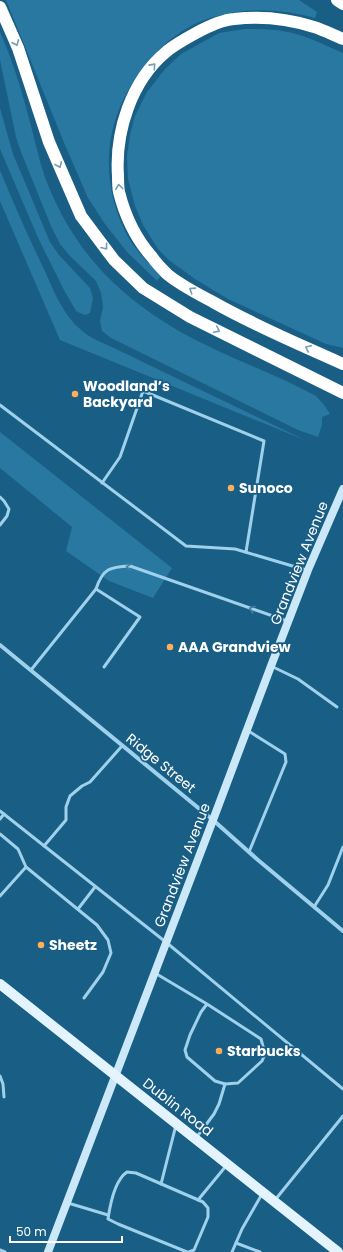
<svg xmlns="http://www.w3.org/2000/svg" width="343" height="1252" viewBox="0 0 343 1252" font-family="Poppins,sans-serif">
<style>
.green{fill:#2878a2}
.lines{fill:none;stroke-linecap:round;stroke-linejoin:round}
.service{stroke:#9fd1ec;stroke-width:3}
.minor{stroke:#9fd1ec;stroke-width:4}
.secondary{stroke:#cbe8f9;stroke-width:8}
.primary{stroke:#e4f4ff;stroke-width:10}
.motorway{stroke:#fff;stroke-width:12}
.oneway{stroke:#759eb6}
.oneway2{stroke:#4180a4}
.poi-dot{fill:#ffae5a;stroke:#195e85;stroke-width:1.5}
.labels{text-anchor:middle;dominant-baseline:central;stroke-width:3.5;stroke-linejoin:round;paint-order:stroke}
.poi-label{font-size:14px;font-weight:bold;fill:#fff;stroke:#195e85;text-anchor:start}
.street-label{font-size:14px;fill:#fff;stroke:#195e85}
</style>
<rect width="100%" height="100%" fill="#195e85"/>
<g class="green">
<path d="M6 0H299L317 12 315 18C283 9 249 7 217 16 188 23 164 42 146 64 104 115 97 179 128 237 137 252 150 265 161 276L157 281 127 252 105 224 88 198 65 145Z"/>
<path d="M245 29C259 29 274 29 288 32 307 36 325 45 343 53V348L326 344 228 299 195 279 170 261 158 249 143 225 135 206 128 179 127 156 130 135 134 118 147 92 165 69 181 54 219 33Z"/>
<path d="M0 32C12 59 21 88 28 115 35 139 39 163 48 185 73 246 110 288 166 323 211 352 268 370 316 396L324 405 330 414 322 417V425L318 437 298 430 111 338 102 331 100 321 103 307 101 293 96 281 70 256 60 244 51 226 21 152 16 137 0 60Z"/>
<path d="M0 108 13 154 50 242 59 255 90 288 93 298 90 313 85 315 80 313 76 311 64 290 39 240 0 149Z"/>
<path d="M0 170C13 202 27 234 42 265 52 286 61 312 79 328 89 338 103 343 116 349L307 441 60 340 0 201Z"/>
<path d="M0 432 172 568 153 598 109 581 66 551 72 527 0 468Z"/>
</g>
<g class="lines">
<g class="service">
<path d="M0 405 186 546 235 549 306 570"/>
<path d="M102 483 120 457 143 391 264 441 246 552"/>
<path d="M0 497 4 501 9 509 7 516 0 525"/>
<path d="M96 589 140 617 104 667"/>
<path d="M271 666 298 679 337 707"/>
<path d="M31 670 96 589C103 568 110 567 130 566L287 621"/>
<path d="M247 730 285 754 286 762 249 852"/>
<path d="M0 811 167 943 343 1089"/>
<path d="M0 819 4 814"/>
<path d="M0 834 18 849 26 867 97 925 108 940 111 953 103 972 84 998"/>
<path d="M44 846 66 820V807L70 796 82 786 90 782 122 746"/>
<path d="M0 896 26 867"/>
<path d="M314 907 328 885 343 847"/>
<path d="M78 909 95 887"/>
<path d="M155 973 207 1004 201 1012 190 1035 185 1050 187 1057 215 1081 225 1084 238 1083 262 1061 265 1054 261 1039 207 1004"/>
<path d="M0 1076 3 1084 4 1097"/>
<path d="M196 1138 214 1114 219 1104 225 1084"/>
<path d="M161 1184 176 1125"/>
<path d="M198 1200 226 1166"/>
<path d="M275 1200 343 1116"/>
<path d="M68 1203 108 1215"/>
<path d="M236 1243 260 1252"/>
<path d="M0 1250 5 1252"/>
<path d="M187 1252 118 1224 108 1219C110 1205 115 1180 127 1172L136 1173 203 1202 208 1208V1217L194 1250 189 1252"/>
<path d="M232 1252 242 1229 262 1194"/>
</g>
<path class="minor" d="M0 645 213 820 258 860 343 931"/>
<path class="secondary" d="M48 1252 213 820 271 666 308 570 343 489"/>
<path class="primary" d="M0 984 338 1252"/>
<g class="motorway">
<path d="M337 0 343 4"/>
<path d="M0 7 18 48 49 142 81 216 114 260 143 288 190 317 343 393"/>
<path d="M343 39C333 35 324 30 314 27 289 19 260 16 234 19 221 20 207 27 196 33 185 39 174 45 166 52 131 81 115 132 118 176 118 181 118 187 119 192 125 216 136 239 152 257 156 263 162 269 167 274 180 285 198 294 213 302 255 326 299 344 343 364"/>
</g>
</g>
<defs><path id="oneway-chevron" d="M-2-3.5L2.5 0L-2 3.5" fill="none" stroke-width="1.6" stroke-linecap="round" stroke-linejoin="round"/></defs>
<g class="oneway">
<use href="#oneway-chevron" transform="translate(16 43) rotate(67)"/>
<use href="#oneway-chevron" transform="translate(153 66) rotate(-48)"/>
<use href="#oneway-chevron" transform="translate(59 165) rotate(67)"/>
<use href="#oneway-chevron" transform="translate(119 187) rotate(-97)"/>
<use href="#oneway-chevron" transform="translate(105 247) rotate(53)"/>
<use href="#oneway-chevron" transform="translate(192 290) rotate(-147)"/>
<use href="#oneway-chevron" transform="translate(217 330) rotate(26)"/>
<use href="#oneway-chevron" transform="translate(308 348) rotate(-155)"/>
</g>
<g class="oneway2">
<use href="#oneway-chevron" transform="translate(129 567) rotate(-172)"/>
<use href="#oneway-chevron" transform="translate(252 609) rotate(-161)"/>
</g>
<g class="poi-dot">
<circle cx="75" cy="394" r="4"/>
<circle cx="231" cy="488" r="4"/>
<circle cx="170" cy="647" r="4"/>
<circle cx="41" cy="945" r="4"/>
<circle cx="219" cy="1051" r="4"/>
</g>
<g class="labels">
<g class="poi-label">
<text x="83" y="386">Woodland’s<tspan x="83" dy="16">Backyard</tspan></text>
<text x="239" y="488">Sunoco</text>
<text x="178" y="647">AAA Grandview</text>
<text x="49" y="945">Sheetz</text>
<text x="227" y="1051">Starbucks</text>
</g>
<g class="street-label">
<text transform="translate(299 563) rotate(-68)">Grandview Avenue</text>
<text transform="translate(161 763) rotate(39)">Ridge Street</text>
<text transform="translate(182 865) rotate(-69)">Grandview Avenue</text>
<text transform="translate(178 1107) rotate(38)">Dublin Road</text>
</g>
</g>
<path d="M10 1236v6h112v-6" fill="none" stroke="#ffffff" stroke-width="2"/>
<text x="16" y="1236" font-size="12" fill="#ffffff" stroke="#195e85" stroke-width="3" paint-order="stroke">50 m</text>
</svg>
